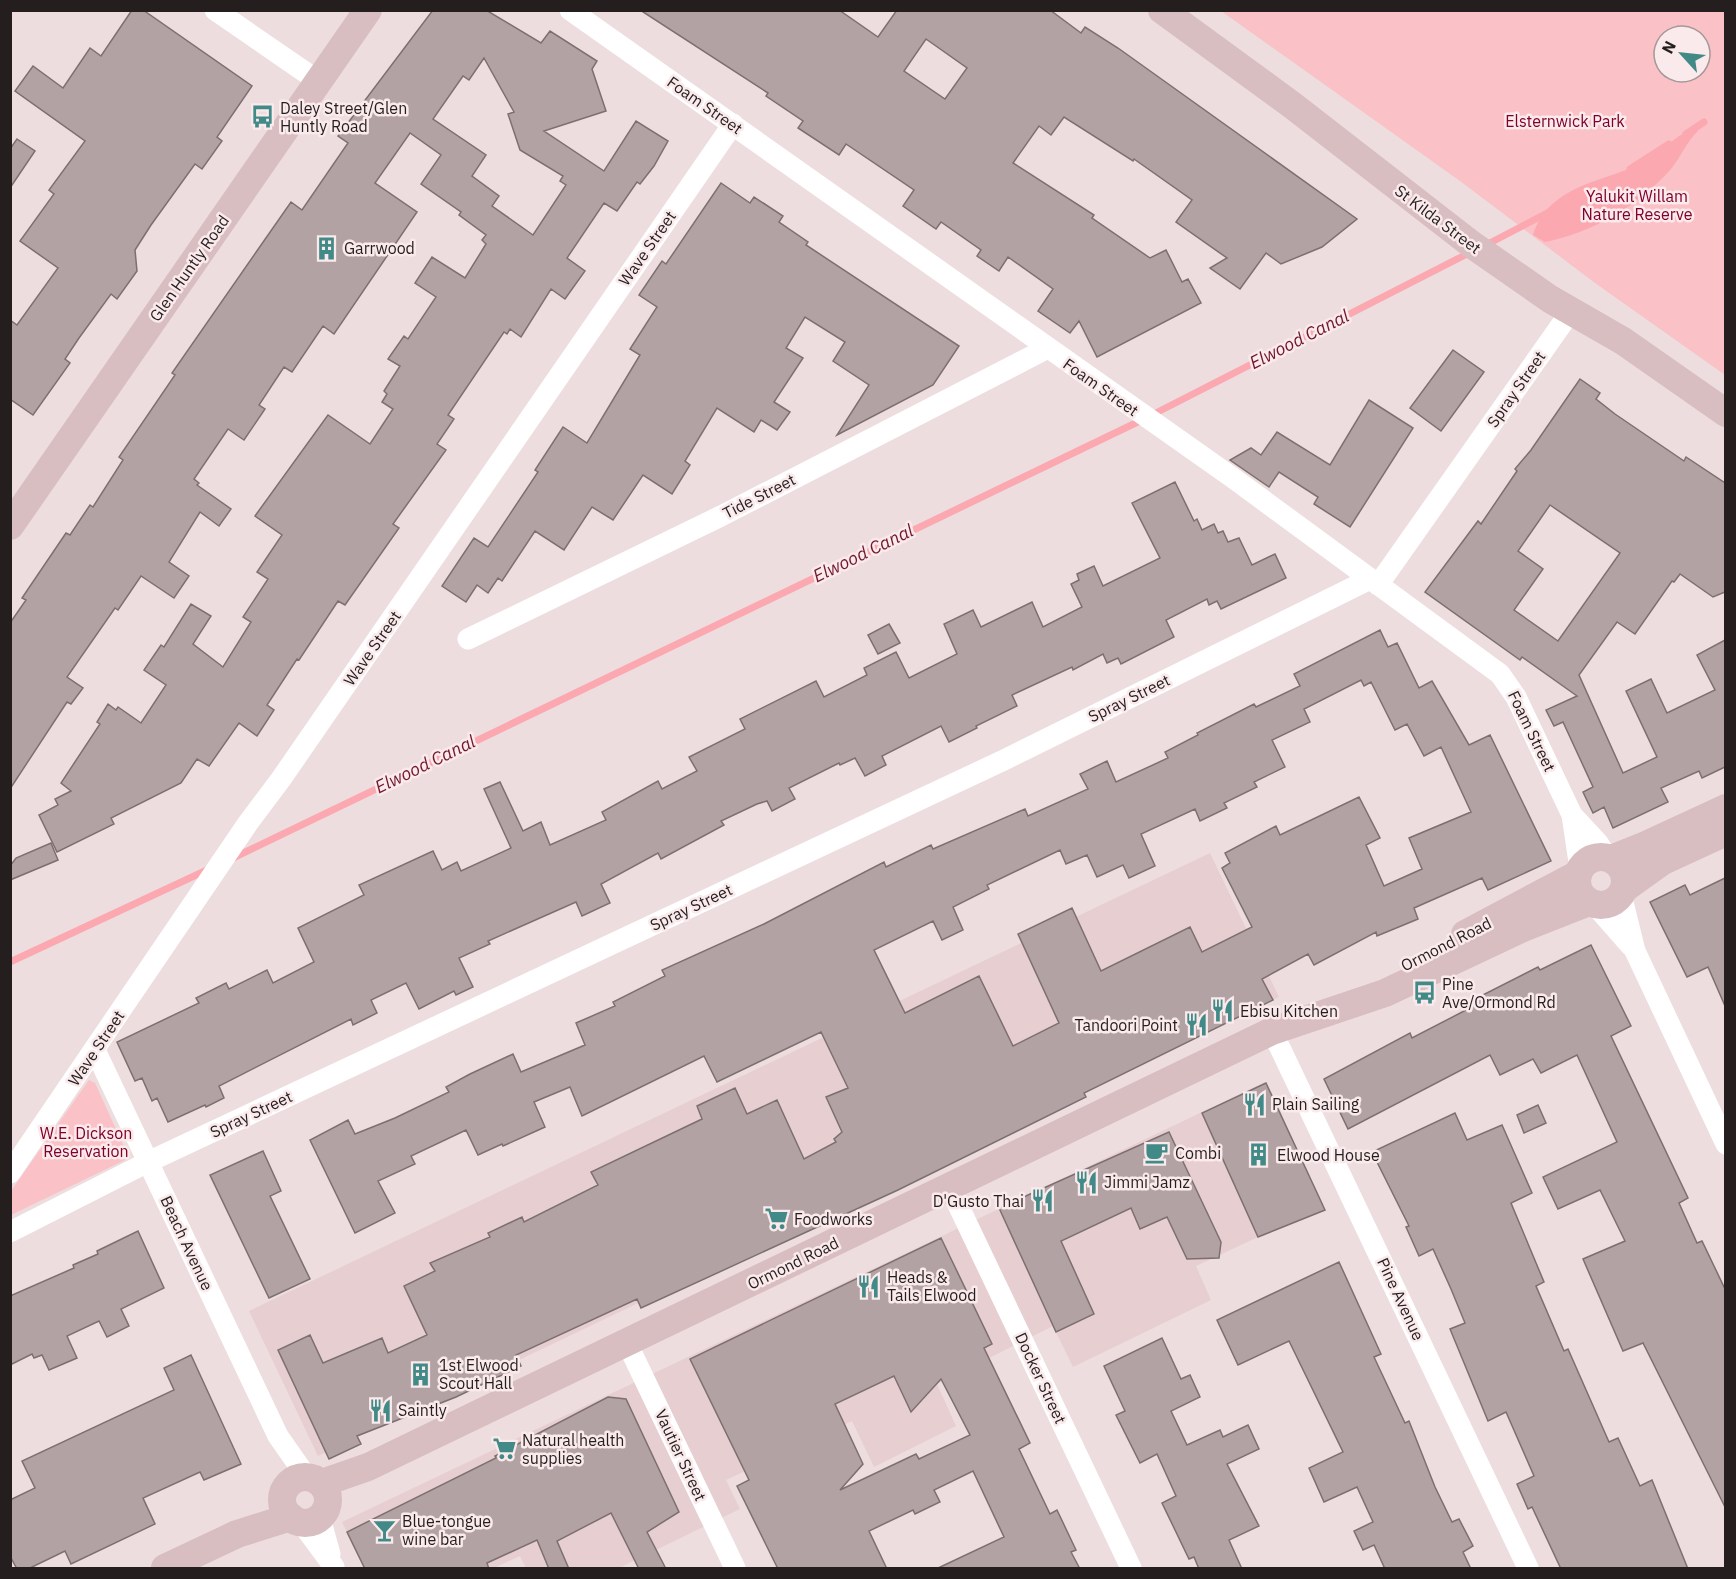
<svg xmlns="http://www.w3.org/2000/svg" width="1736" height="1579" viewBox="0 0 1736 1579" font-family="'IBM Plex Sans',sans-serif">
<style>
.built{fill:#e7ced0}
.green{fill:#fac1c6;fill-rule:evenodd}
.water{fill:#fba8b1}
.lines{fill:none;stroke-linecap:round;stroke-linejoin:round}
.stream{stroke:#fba8b1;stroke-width:7}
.building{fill:#b2a2a4;stroke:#7d6f70;stroke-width:1.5;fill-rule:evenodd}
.street{stroke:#fff;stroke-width:21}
.secondary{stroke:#d8bdc1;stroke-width:28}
.labels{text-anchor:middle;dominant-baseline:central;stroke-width:5;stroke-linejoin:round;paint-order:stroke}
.street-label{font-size:16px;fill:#241e1f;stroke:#faeaeb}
.poi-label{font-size:16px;fill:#241e1f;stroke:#faeaeb;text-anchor:start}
.park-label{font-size:16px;fill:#80002c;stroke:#faeaeb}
.water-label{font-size:18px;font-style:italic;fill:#70172c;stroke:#faeaeb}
</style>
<rect width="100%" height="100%" fill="#edddde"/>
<g class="built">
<path d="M1210 853 1279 997 318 1456 249 1311Z"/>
<path d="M1265 1082 1324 1206 1196 1266 1211 1300 1073 1367 1053 1326 937 1384 956 1426 874 1467 852 1421 726 1480 740 1509 619 1568H526L520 1556 494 1568H364L342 1522Z"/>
</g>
<g class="green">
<path d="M1221 11H1725V375L1595 283 1460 181ZM1664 36H1700V72H1664Z"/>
<path d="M89 1080 95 1083 125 1149V1160L11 1215V1191Z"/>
</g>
<path class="water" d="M1692 130 1698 131C1686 142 1681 157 1671 169 1638 206 1594 232 1545 242L1533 235C1550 182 1609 182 1651 159 1667 151 1669 138 1692 130Z"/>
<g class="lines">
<g class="stream">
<path d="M1686 134 1704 122"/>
<path d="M1630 169 1669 144"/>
<path d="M1486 245 1551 211"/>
<path d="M231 859 1146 418 1471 252"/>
<path d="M10 962 207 870"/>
</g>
</g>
<g class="building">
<path d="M132 10H143L252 86 217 137 222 141 202 169 195 164 151 225 135 250 137 271 117 299 111 294 79 338 65 359 70 363 33 415 10 399V320L17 325 58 268 20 241 54 194 49 190 85 141 15 91 33 66 63 88 90 48 101 56Z"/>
<path d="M433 10H486L541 43 550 31 597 61 592 69 606 111 544 131 604 171 636 121 668 141 654 166 640 184 637 182 617 211 604 203 567 258 585 271 565 299 551 289 521 337 510 329 507 334 504 332 448 415 454 419 437 444 446 450 393 524 399 528 345 605 338 601 299 660 297 659 267 705 274 710 257 736 239 723 209 766 197 759 181 783 111 818 114 824 57 852 39 815 58 805 55 799 71 791 61 783 100 724 97 722 108 704 116 710 118 707 141 723 166 685 144 670 161 645 164 647 191 604 211 616 193 644 223 667 251 622 243 617 268 579 257 572 282 535 255 516 328 415 370 444 393 409 382 402 387 394 384 391 400 366 388 359 404 336 408 339 436 297 415 283 432 257 465 278 486 244 482 240 486 235 459 215 461 212 421 184 441 155 410 133 375 183 417 212 334 334 323 326 292 372 284 367 259 405 265 409 244 440 228 429 194 479 199 483 197 485 231 509 219 526 200 512 169 562 189 576 174 598 141 576 118 610 115 608 67 677 83 688 71 704 67 702 10 789V623L26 600 22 598 66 533 70 535 90 505 93 507 123 460 119 457 175 375 172 373 291 202 302 210 348 143 338 136ZM484 58 514 112 508 114 520 150 563 176 560 181 566 185 533 235 492 206 499 196 472 176 486 155 433 119 463 76 469 80Z"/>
<path d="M640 10H839L878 37 897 10H1050L1081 33 1085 27 1118 48 1357 219 1322 247 1281 264 1266 253 1240 289 1210 268 1227 258 1176 222 1192 200 1134 159 1133 161 1064 117 1051 135 1039 126 1013 163 1094 215 1092 218 1150 258 1166 250 1182 282 1188 279 1201 303 1097 357 1079 321 1070 333 1038 311 1053 289 1008 257 999 271 977 256 981 250 941 222 936 229 903 206 914 190 846 144 839 155 798 128 803 121 766 96 768 93ZM926 39 967 68 945 99 904 71Z"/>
<path d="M17 139 35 151 10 188V149Z"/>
<path d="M721 183 750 203 754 197 783 216 779 222 808 242 806 245 959 346 933 385 837 435 869 385 833 361 845 342 805 317 786 348 803 358 774 402 790 412 777 430 761 420 754 432 717 408 685 461 690 465 672 494 643 475 613 520 592 507 564 550 535 531 502 581 498 578 488 593 477 585 466 602 442 586 474 538 488 547 538 472 535 470 563 427 587 443 640 355 630 349 657 307 639 295 662 261 666 264Z"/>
<path d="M1453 350 1484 372 1441 431 1410 408Z"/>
<path d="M1580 379 1600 393 1596 399 1615 414 1684 461 1686 457 1725 483V592L1713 597 1680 574 1674 582 1672 581 1635 634 1617 622 1579 675 1623 773 1657 757 1626 691 1651 679 1667 713 1715 690 1697 655 1725 640V767L1702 778 1699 771 1661 788 1668 802 1613 828 1604 807 1593 813 1583 792 1593 787 1563 722 1554 726 1546 710 1577 696 1522 657 1520 660 1425 592 1478 521 1481 524 1517 471 1515 469 1531 450ZM1550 505 1620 553 1558 641 1514 610 1543 569 1518 551Z"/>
<path d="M1369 400 1413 428 1350 527 1314 504 1318 497 1279 472 1269 487 1230 460 1251 448 1261 455 1277 432 1330 465Z"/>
<path d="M1175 482 1194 521 1197 519 1202 530 1214 524 1218 533 1223 531 1228 542 1239 538 1252 565 1275 554 1286 578 1221 609 1217 601 1209 605 1207 599 1166 620 1174 637 1121 664 1118 658 1107 663 1103 654 1073 670 1072 667 1012 695 1017 706 976 726 977 728 949 742 941 726 882 756 886 765 865 776 855 758 840 765 839 763 789 788 795 799 772 811 767 801 757 804 721 821 724 825 661 859 658 853 601 884 610 903 582 916 576 902 488 941 490 944 459 958 473 987 456 995 454 991 419 1009 406 983 371 1000 377 1013 353 1025 351 1019 219 1086 224 1098 206 1107 205 1105 168 1122 157 1098 152 1101 142 1078 135 1081 117 1042 199 1003 196 998 226 983 229 989 267 970 273 983 314 962 298 928 364 895 359 885 433 851 442 870 457 862 461 871 511 848 484 789 500 782 523 831 541 822 550 845 606 820 602 812 658 781 662 789 697 771 689 757 745 729 740 719 816 681 824 697 867 675 864 668 896 652 909 678 957 654 944 624 973 610 981 627 1032 602 1043 627 1082 607 1071 584 1079 580 1077 574 1094 566 1103 586 1160 558 1132 503Z"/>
<path d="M889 624 900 643 878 654 868 635Z"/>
<path d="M1380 630 1388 647 1397 643 1419 688 1432 681 1469 745 1490 735 1551 861 1488 890 1482 878 1414 908 1418 919 1377 936 1376 932 1314 965 1308 954 1262 979 1273 1000 1084 1093 1086 1097 898 1190 641 1308 637 1299 516 1355 521 1366 456 1397 357 1436 361 1444 329 1459 278 1350 310 1335 323 1363 382 1338 388 1353 427 1335 404 1286 435 1271 430 1263 490 1237 488 1233 522 1217 524 1222 598 1185 591 1172 702 1119 697 1106 735 1088 747 1114 777 1100 804 1159 836 1142 834 1139 842 1132 826 1097 848 1088 821 1032 717 1082 704 1056 582 1116 570 1087 534 1102 545 1127 503 1146 502 1144 478 1155 466 1130 411 1156 415 1164 378 1181 395 1213 355 1233 310 1140 348 1120 355 1134 395 1118 449 1092 446 1087 470 1074 513 1054 521 1072 585 1045 576 1023 615 1006 613 1002 665 976 662 970 764 924 884 862 886 867 931 845 933 849 1025 809 1028 816 1088 789 1080 774 1107 761 1116 782 1168 758 1165 752 1198 735 1197 733 1254 704 1256 707 1300 686 1294 674ZM1361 680 1364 686 1371 682 1395 730 1407 724 1424 756 1441 747 1471 812 1409 838 1422 869 1384 886 1366 845 1380 838 1359 797 1280 835 1276 826 1225 853 1230 863 1222 868 1252 927 1202 952 1190 927 1101 971 1072 908 1018 934 1059 1023 1013 1046 979 976 905 1013 874 950 933 921 942 940 963 930 953 907 989 889 987 885 1060 850 1066 864 1087 855 1097 877 1123 865 1129 878 1155 866 1141 834 1195 809 1200 821 1227 808 1224 803 1257 787 1254 782 1285 767 1272 740 1310 722 1304 709Z"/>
<path d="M51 843 58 860 10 880V866L16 858Z"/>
<path d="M1725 878V1006L1708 967 1687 977 1650 902 1685 885 1690 895Z"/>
<path d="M1591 945 1631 1026 1611 1036 1688 1198 1679 1203 1697 1243 1702 1241 1725 1289V1507L1643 1343 1623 1351 1583 1259 1625 1241 1600 1190 1558 1209 1543 1177 1617 1142 1577 1055 1541 1073 1533 1059 1500 1075 1490 1055 1348 1129 1324 1079 1410 1033 1412 1038 1468 1009 1465 1004 1538 967 1540 970Z"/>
<path d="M1266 1083 1325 1210 1258 1237 1202 1113Z"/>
<path d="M1538 1105 1546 1123 1524 1133 1517 1115Z"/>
<path d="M1455 1113 1467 1140 1502 1125 1532 1193 1511 1203 1544 1282 1536 1286 1564 1351 1568 1349 1609 1442 1618 1438 1640 1486 1652 1480 1688 1569H1561L1532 1507 1528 1509 1517 1484 1534 1476 1506 1412 1488 1421 1450 1329 1465 1323 1451 1289 1433 1249 1419 1256 1406 1227 1409 1226 1372 1152Z"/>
<path d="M1169 1132 1221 1242 1219 1258 1187 1259 1167 1217 1140 1229 1131 1208 1061 1241 1094 1314 1056 1332 999 1208Z"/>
<path d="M263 1151 281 1191 270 1196 310 1279 269 1298 210 1175Z"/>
<path d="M138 1231 164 1288 121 1309 129 1326 107 1337 99 1321 67 1336 77 1358 49 1370 42 1355 34 1358 32 1354 10 1365V1296L74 1268 73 1265 98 1254 97 1251Z"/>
<path d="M941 1238 992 1344 984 1348 1030 1443 1019 1449 1050 1514 1057 1510 1076 1550 1071 1552 1080 1569H936L1004 1537 973 1471 934 1490 940 1502 915 1514 913 1510 869 1531 887 1569H778L737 1486 749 1480 690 1359ZM894 1376 911 1412 941 1379 970 1435 919 1459 916 1454 840 1490 863 1464 835 1404Z"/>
<path d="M1339 1262 1381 1354 1374 1357 1405 1423 1409 1421 1435 1487 1452 1522 1459 1519 1473 1546 1463 1552 1471 1569H1385L1374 1545 1363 1550 1354 1531 1373 1522 1357 1487 1324 1502 1309 1468 1343 1452 1289 1341 1238 1365 1217 1320Z"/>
<path d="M1162 1338 1181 1379 1190 1375 1200 1397 1171 1411 1187 1445 1220 1430 1223 1437 1248 1425 1259 1449 1227 1464 1259 1526 1229 1540 1242 1569H1199L1194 1557 1189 1559 1162 1503 1176 1496 1157 1454 1140 1463 1116 1415 1125 1411 1104 1366Z"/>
<path d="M191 1355 241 1464 204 1480 200 1472 143 1498 155 1524 71 1564 65 1551 28 1569H17L10 1556V1500L35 1488 22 1461 174 1390 164 1368Z"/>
<path d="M608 1397 626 1399 679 1512 647 1532 666 1569H639L611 1513 557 1541 569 1569H549L537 1540 487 1563 489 1569H365L347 1532 496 1458 495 1456Z"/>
</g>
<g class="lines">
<g class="street">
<path d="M215 10 318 81"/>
<path d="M570 10 1233 478 1500 674 1516 697 1572 815 1580 869"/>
<path d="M1378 585 1571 311"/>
<path d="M468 639 721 516 1046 349"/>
<path d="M1572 815 1598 843 1607 857"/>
<path d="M1621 894 1635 951 1726 1144"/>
<path d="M1594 904 1631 946"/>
<path d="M1272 1031 1528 1568"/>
<path d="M95 1050 278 1436 306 1476"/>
<path d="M10 1173 248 823 281 779 733 124"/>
<path d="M950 1188 1131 1568"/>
<path d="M10 1232 148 1162 1004 760 1370 579"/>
<path d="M626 1341 735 1568"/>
<path d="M320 1518 330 1554"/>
<path d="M301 1522 334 1567"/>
</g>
<g class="secondary">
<path d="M1162 10 1292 105 1471 244 1550 299 1623 341 1726 413"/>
<path d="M10 526 368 10"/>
<circle cx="1601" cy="881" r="24"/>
<path d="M1611 859 1646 845 1726 808"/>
<path d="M1624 889 1663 861 1726 832"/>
<path d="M1465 934 1578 874"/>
<circle cx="305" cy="1500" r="23"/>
<path d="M322 1483 368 1467 1272 1031 1385 993 1523 928 1589 902"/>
<path d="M165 1568 237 1534 291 1517"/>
</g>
</g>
<defs>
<symbol id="bus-bare" viewBox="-9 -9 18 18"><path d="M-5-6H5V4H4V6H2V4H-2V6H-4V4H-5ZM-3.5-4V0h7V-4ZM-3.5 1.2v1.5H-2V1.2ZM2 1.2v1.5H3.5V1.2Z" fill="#428a87" stroke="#faeaeb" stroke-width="2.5" paint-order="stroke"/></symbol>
<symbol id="building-bare" viewBox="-9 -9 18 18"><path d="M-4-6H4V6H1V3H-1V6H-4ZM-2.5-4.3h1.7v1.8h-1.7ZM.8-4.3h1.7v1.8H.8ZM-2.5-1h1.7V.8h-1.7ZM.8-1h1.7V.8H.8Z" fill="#428a87" stroke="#faeaeb" stroke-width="2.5" paint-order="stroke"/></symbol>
<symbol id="restaurant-bare" viewBox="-9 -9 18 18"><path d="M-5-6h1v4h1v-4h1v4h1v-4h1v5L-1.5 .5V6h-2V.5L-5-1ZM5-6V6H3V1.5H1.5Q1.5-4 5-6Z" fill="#428a87" stroke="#faeaeb" stroke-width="2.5" paint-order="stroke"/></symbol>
<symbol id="cafe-bare" viewBox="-9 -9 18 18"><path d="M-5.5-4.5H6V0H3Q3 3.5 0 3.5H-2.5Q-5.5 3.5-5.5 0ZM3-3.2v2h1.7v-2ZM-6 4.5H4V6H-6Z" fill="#428a87" stroke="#faeaeb" stroke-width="2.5" paint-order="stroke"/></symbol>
<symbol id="supermarket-bare" viewBox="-9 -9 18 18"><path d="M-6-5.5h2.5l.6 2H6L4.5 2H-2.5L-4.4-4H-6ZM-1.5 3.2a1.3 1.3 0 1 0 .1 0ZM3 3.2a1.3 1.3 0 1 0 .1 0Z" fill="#428a87" stroke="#faeaeb" stroke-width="2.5" paint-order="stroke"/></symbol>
<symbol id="bar-bare" viewBox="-9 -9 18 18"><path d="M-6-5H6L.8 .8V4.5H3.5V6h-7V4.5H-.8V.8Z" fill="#428a87" stroke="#faeaeb" stroke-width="2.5" paint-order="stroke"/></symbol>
</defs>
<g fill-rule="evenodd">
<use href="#bus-bare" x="246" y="100" width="33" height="33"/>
<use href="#building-bare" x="310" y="232" width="33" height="33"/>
<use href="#bus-bare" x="1408" y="976" width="33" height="33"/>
<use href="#restaurant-bare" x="1206" y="994" width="33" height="33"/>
<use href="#restaurant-bare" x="1180" y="1008" width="33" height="33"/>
<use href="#restaurant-bare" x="1238" y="1088" width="33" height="33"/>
<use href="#cafe-bare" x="1140" y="1136" width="33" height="33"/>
<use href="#building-bare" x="1242" y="1138" width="33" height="33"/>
<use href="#restaurant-bare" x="1070" y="1166" width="33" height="33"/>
<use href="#restaurant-bare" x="1026" y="1184" width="33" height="33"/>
<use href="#supermarket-bare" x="760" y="1202" width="33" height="33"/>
<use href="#restaurant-bare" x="852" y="1270" width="33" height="33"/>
<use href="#building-bare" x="404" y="1358" width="33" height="33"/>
<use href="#restaurant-bare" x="364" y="1394" width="33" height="33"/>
<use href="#supermarket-bare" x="488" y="1432" width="33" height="33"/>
<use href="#bar-bare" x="368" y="1514" width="33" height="33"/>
</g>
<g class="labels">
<g class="street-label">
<text transform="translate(705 105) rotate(35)">Foam Street</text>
<text transform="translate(1438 219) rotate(37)">St Kilda Street</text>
<text transform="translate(647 248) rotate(-55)">Wave Street</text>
<text transform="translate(189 268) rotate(-55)">Glen Huntly Road</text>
<text transform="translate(1101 387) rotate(35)">Foam Street</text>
<text transform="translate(1516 389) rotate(-55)">Spray Street</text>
<text transform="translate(759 496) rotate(-27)">Tide Street</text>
<text transform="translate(372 648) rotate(-55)">Wave Street</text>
<text transform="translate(1129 698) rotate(-26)">Spray Street</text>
<text transform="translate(1532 731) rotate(64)">Foam Street</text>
<text transform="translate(691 907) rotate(-25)">Spray Street</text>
<text transform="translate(1446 944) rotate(-27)">Ormond Road</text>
<text transform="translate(96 1048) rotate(-56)">Wave Street</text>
<text transform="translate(251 1114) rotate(-25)">Spray Street</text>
<text transform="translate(187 1243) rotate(65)">Beach Avenue</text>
<text transform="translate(793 1263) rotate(-26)">Ormond Road</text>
<text transform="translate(1401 1299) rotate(65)">Pine Avenue</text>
<text transform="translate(1041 1378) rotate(65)">Docker Street</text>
<text transform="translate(681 1455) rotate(65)">Vautier Street</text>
</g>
<g class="poi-label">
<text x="280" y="108">Daley Street/Glen<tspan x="280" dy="18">Huntly Road</tspan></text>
<text x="344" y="248">Garrwood</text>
<text x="1442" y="984">Pine<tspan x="1442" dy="18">Ave/Ormond Rd</tspan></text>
<text x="1240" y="1011">Ebisu Kitchen</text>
<text x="1178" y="1025" text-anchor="end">Tandoori Point</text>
<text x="1272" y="1104">Plain Sailing</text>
<text x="1175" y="1153">Combi</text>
<text x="1277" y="1155">Elwood House</text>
<text x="1104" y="1182">Jimmi Jamz</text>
<text x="1024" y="1201" text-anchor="end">D'Gusto Thai</text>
<text x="794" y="1219">Foodworks</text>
<text x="887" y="1277">Heads &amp;<tspan x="887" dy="18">Tails Elwood</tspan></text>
<text x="439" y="1365">1st Elwood<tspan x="439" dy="18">Scout Hall</tspan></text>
<text x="398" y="1410">Saintly</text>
<text x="522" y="1440">Natural health<tspan x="522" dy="18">supplies</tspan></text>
<text x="402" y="1521">Blue-tongue<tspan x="402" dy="18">wine bar</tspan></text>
</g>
<g class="park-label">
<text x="1565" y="121">Elsternwick Park</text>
<text x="1637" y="196">Yalukit Willam<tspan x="1637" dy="18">Nature Reserve</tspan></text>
<text x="86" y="1133">W.E. Dickson<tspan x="86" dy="18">Reservation</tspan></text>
</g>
<g class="water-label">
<text transform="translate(1299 339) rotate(-27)">Elwood Canal</text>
<text transform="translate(863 553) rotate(-26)">Elwood Canal</text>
<text transform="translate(425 764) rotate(-26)">Elwood Canal</text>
</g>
</g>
<rect width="1736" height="1579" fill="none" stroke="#241e1f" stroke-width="24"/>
<g transform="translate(1682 54) rotate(297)"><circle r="28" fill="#faeaeb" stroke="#a49899" stroke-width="1.5"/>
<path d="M0-4.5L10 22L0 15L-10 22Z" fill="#428a87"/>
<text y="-9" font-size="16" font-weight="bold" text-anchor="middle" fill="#241e1f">N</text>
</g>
</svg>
